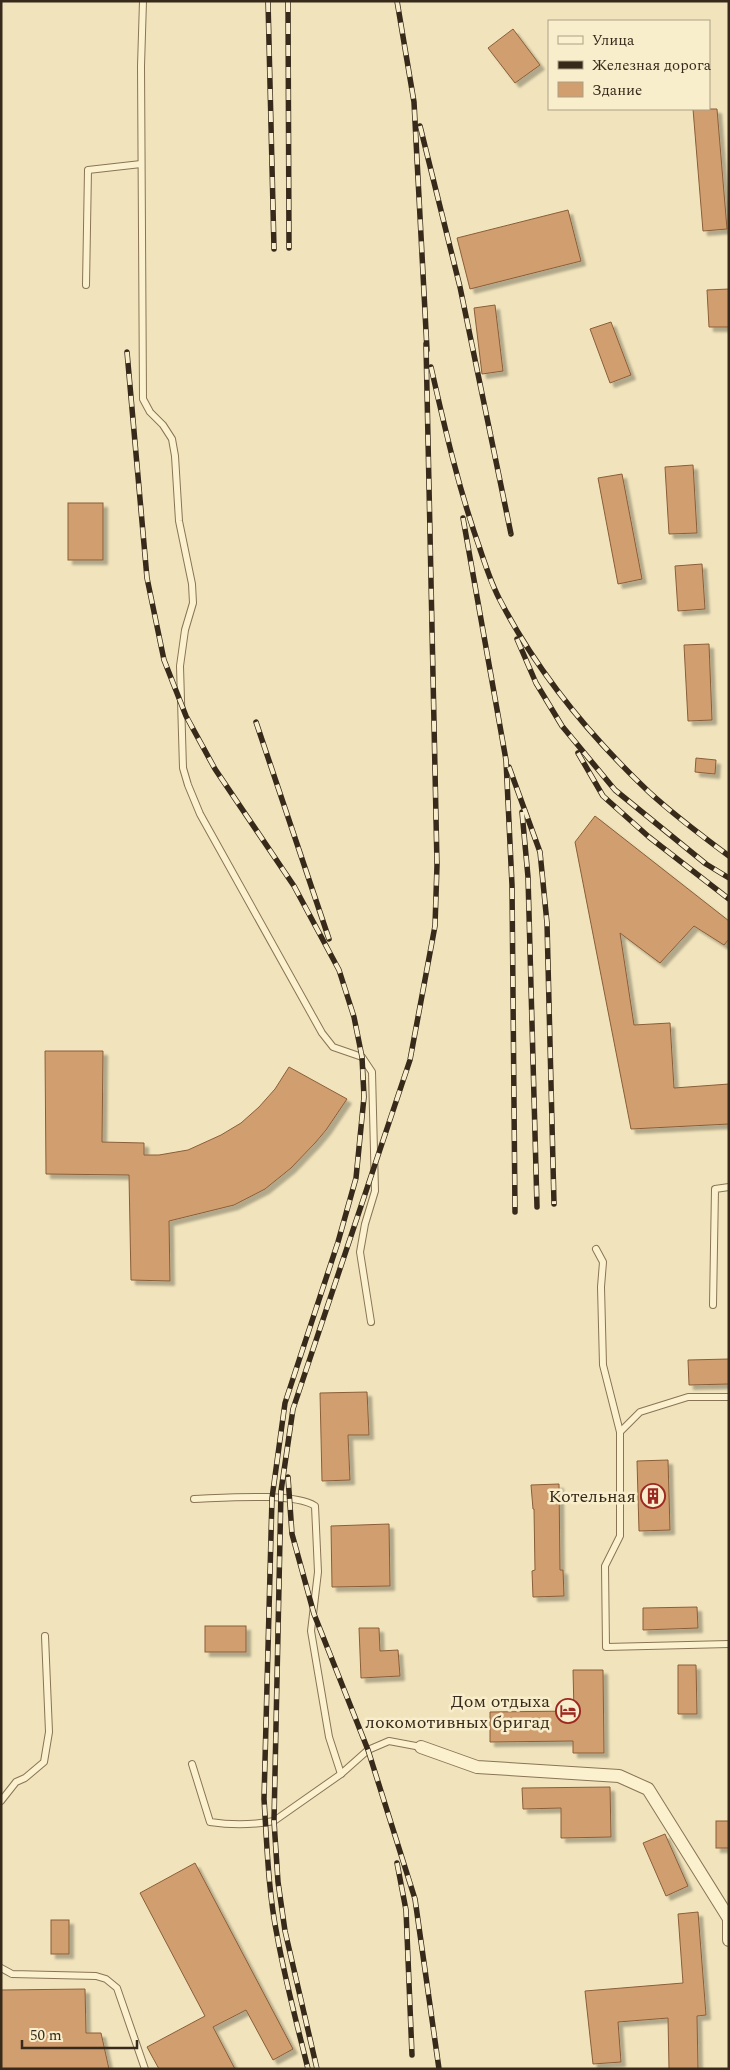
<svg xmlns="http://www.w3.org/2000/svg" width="730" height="2070" viewBox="0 0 730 2070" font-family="Spectral,serif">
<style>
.building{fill:#d19e6f;stroke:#8a5e39;filter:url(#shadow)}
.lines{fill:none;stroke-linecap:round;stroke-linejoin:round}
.lane-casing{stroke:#897454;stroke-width:8}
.street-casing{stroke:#897454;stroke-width:14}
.lane{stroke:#fbf1cf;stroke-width:6}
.street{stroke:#fbf1cf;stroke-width:12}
.rail-casing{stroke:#372a1a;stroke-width:5.5}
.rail{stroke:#f8eecc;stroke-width:4;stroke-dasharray:11;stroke-linecap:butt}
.labels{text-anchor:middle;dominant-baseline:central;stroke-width:5;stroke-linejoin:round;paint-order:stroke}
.poi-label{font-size:18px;fill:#372a1a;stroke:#f8eecc;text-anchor:end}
</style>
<defs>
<filter id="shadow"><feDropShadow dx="4.5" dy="4.5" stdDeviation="1" flood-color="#0004"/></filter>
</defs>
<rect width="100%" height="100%" fill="#f1e4bc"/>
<g class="building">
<path d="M513 29 540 65 515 83 488 48Z"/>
<path d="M693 109H717L727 229 703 231Z"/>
<path d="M568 210 581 261 470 289 457 238Z"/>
<path d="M729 289V327H709L707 290Z"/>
<path d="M495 305 503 371 482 374 474 308Z"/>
<path d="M611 322 631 375 610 383 590 329Z"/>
<path d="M693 465 697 533 669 534 665 467Z"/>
<path d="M622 474 642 579 618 584 598 478Z"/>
<rect x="68" y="503" width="35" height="57"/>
<path d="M702 564 705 609 678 611 675 566Z"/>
<path d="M709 644 712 720 688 721 684 645Z"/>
<path d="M696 758 716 760 715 774 695 772Z"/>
<path d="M595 816 729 921V939L724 945 694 926 660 963 620 933 634 1025 670 1023 674 1088 729 1084V1124L631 1129 575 842Z"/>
<path d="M45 1051H103L102 1142 144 1143V1155H159L188 1150 221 1135 241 1123 259 1107 275 1089 289 1067 347 1099 326 1130 315 1143 291 1168 265 1189 234 1205 169 1221 170 1281 131 1280 129 1175 46 1174Z"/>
<path d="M729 1359V1384L689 1385 688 1360Z"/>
<path d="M367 1392 369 1435H348L350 1480 322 1481 320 1393Z"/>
<path d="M668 1460 670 1530 639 1531 637 1461Z"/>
<path d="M559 1484 560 1570H563L564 1596 533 1597 532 1571 535 1570 534 1509H533L531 1485Z"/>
<path d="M389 1524 390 1586 332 1587 331 1526Z"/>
<path d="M697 1607 698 1628 643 1630V1608Z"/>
<rect x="205" y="1626" width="41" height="26"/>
<path d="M359 1628H379L380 1651 398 1650 400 1676 361 1678Z"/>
<path d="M678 1665H696L697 1714H678Z"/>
<path d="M573 1670H603L604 1753H573V1741L490 1742V1712L574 1711Z"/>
<path d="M610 1787 611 1837 561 1838V1808L523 1809 522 1788Z"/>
<rect x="716" y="1821" width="13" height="27"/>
<path d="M665 1834 688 1886 666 1896 643 1843Z"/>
<path d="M195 1863 293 2049 273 2060 246 2010 213 2027 235 2069H159L147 2047 205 2016 140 1893Z"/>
<path d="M698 1912 706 2015 697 2016 698 2069H669L668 2018 618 2022 621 2062 593 2064 585 1991 683 1983 678 1914Z"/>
<rect x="51" y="1920" width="18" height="34"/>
<path d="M85 1989 86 2033H101L109 2069H1V1990Z"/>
</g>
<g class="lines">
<defs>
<g id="lane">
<path d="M143 1 141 66 143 399 150 412 163 425 172 439 175 456 179 521 192 584 193 603 185 630 180 666 183 768 188 785 200 814 322 1033 333 1047 362 1057 372 1072 375 1191 365 1224 360 1252 371 1322"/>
<path d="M86 285 88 170 141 164"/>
<path d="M596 1249 603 1262 601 1287 603 1365 620 1432"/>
<path d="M713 1305 715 1189 729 1187"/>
<path d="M729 1397H688L640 1412 620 1432V1536L605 1566 606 1647 729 1644"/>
<path d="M194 1499C223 1498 294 1492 315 1506L318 1572 311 1631 329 1737 341 1774"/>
<path d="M192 1764 210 1822C230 1825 253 1825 274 1821L341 1774 368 1750 389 1741 421 1747"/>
<path d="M1 1801 16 1782 25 1778 44 1762 49 1732 45 1636"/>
<path d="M1 1968 12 1974 96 1976 106 1979 117 1988 145 2069"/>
</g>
<g id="street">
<path d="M421 1747 477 1767 619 1776 648 1789 728 1917"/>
<path d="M729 1914V1940"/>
</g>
</defs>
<use href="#lane" class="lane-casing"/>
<use href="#street" class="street-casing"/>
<use href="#lane" class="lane"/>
<use href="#street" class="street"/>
<defs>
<g id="rail">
<path d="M268 1 274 249"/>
<path d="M288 1 289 248"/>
<path d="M397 1 414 102 427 350"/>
<path d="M420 126 460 287 511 534"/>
<path d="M127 352 147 578 164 660 186 716 215 769 294 886 339 970 354 1017 362 1057 364 1097 356 1178 338 1242 285 1403 272 1498 264 1799C267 1844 268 1890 277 1935 285 1980 297 2024 308 2069"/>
<path d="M431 367C445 429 459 490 480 549 486 567 492 586 501 602 538 673 591 737 649 792 674 815 702 836 729 856"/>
<path d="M463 518 506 760 512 885 515 1212"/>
<path d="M517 639 536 683 562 726 615 790 706 864 729 878"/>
<path d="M256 722 329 939"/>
<path d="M578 753 603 796 649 837 729 899"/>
<path d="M509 767 540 852 547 923 554 1204"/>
<path d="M522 812 528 877 537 1207"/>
<path d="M288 1477 292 1534 314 1614 368 1750 415 1899 439 2069"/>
<path d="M397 1863 406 1910 412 2055"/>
<path d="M317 2069 285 1931 278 1882 274 1821 281 1491 293 1409 410 1060 435 926 437 865 426 344"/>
</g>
</defs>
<use href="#rail" class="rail-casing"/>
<use href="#rail" class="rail"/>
</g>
<defs>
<symbol id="building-ring" viewBox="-11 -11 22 22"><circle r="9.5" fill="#f8eecc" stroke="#9c2821" stroke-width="1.5"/><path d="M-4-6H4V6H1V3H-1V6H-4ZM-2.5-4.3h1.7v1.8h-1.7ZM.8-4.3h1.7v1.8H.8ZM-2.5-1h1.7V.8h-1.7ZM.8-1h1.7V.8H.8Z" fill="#9c2821"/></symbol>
<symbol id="hotel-ring" viewBox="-11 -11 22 22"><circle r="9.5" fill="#f8eecc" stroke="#9c2821" stroke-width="1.5"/><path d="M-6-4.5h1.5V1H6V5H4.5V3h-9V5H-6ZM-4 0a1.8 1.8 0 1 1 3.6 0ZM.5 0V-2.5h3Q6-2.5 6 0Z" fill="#9c2821"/></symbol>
</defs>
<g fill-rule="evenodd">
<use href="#building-ring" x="639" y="1482" width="28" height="28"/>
<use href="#hotel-ring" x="554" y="1697" width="28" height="28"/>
</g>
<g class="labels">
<g class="poi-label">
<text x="636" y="1496">Котельная</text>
<text x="550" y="1701">Дом отдыха<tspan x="550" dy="21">локомотивных бригад</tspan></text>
</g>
</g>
<rect width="730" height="2070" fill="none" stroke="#372a1a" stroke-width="5"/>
<rect x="548" y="20" width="162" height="90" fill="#f8eecc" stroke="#aba085"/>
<rect x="558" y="36" width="25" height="8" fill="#fbf1cf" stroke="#aba085"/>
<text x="592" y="45" font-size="15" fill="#372a1a">Улица</text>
<rect x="558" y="61" width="25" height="8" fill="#372a1a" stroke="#aba085"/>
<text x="592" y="70" font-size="15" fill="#372a1a">Железная дорога</text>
<rect x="558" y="82" width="25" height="15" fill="#d19e6f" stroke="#aba085"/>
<text x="592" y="95" font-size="15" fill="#372a1a">Здание</text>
<path d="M22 2040v8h115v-8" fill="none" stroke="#372a1a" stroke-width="2.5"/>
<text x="30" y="2040" font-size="15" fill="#372a1a" stroke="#f8eecc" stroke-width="4" paint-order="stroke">50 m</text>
</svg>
